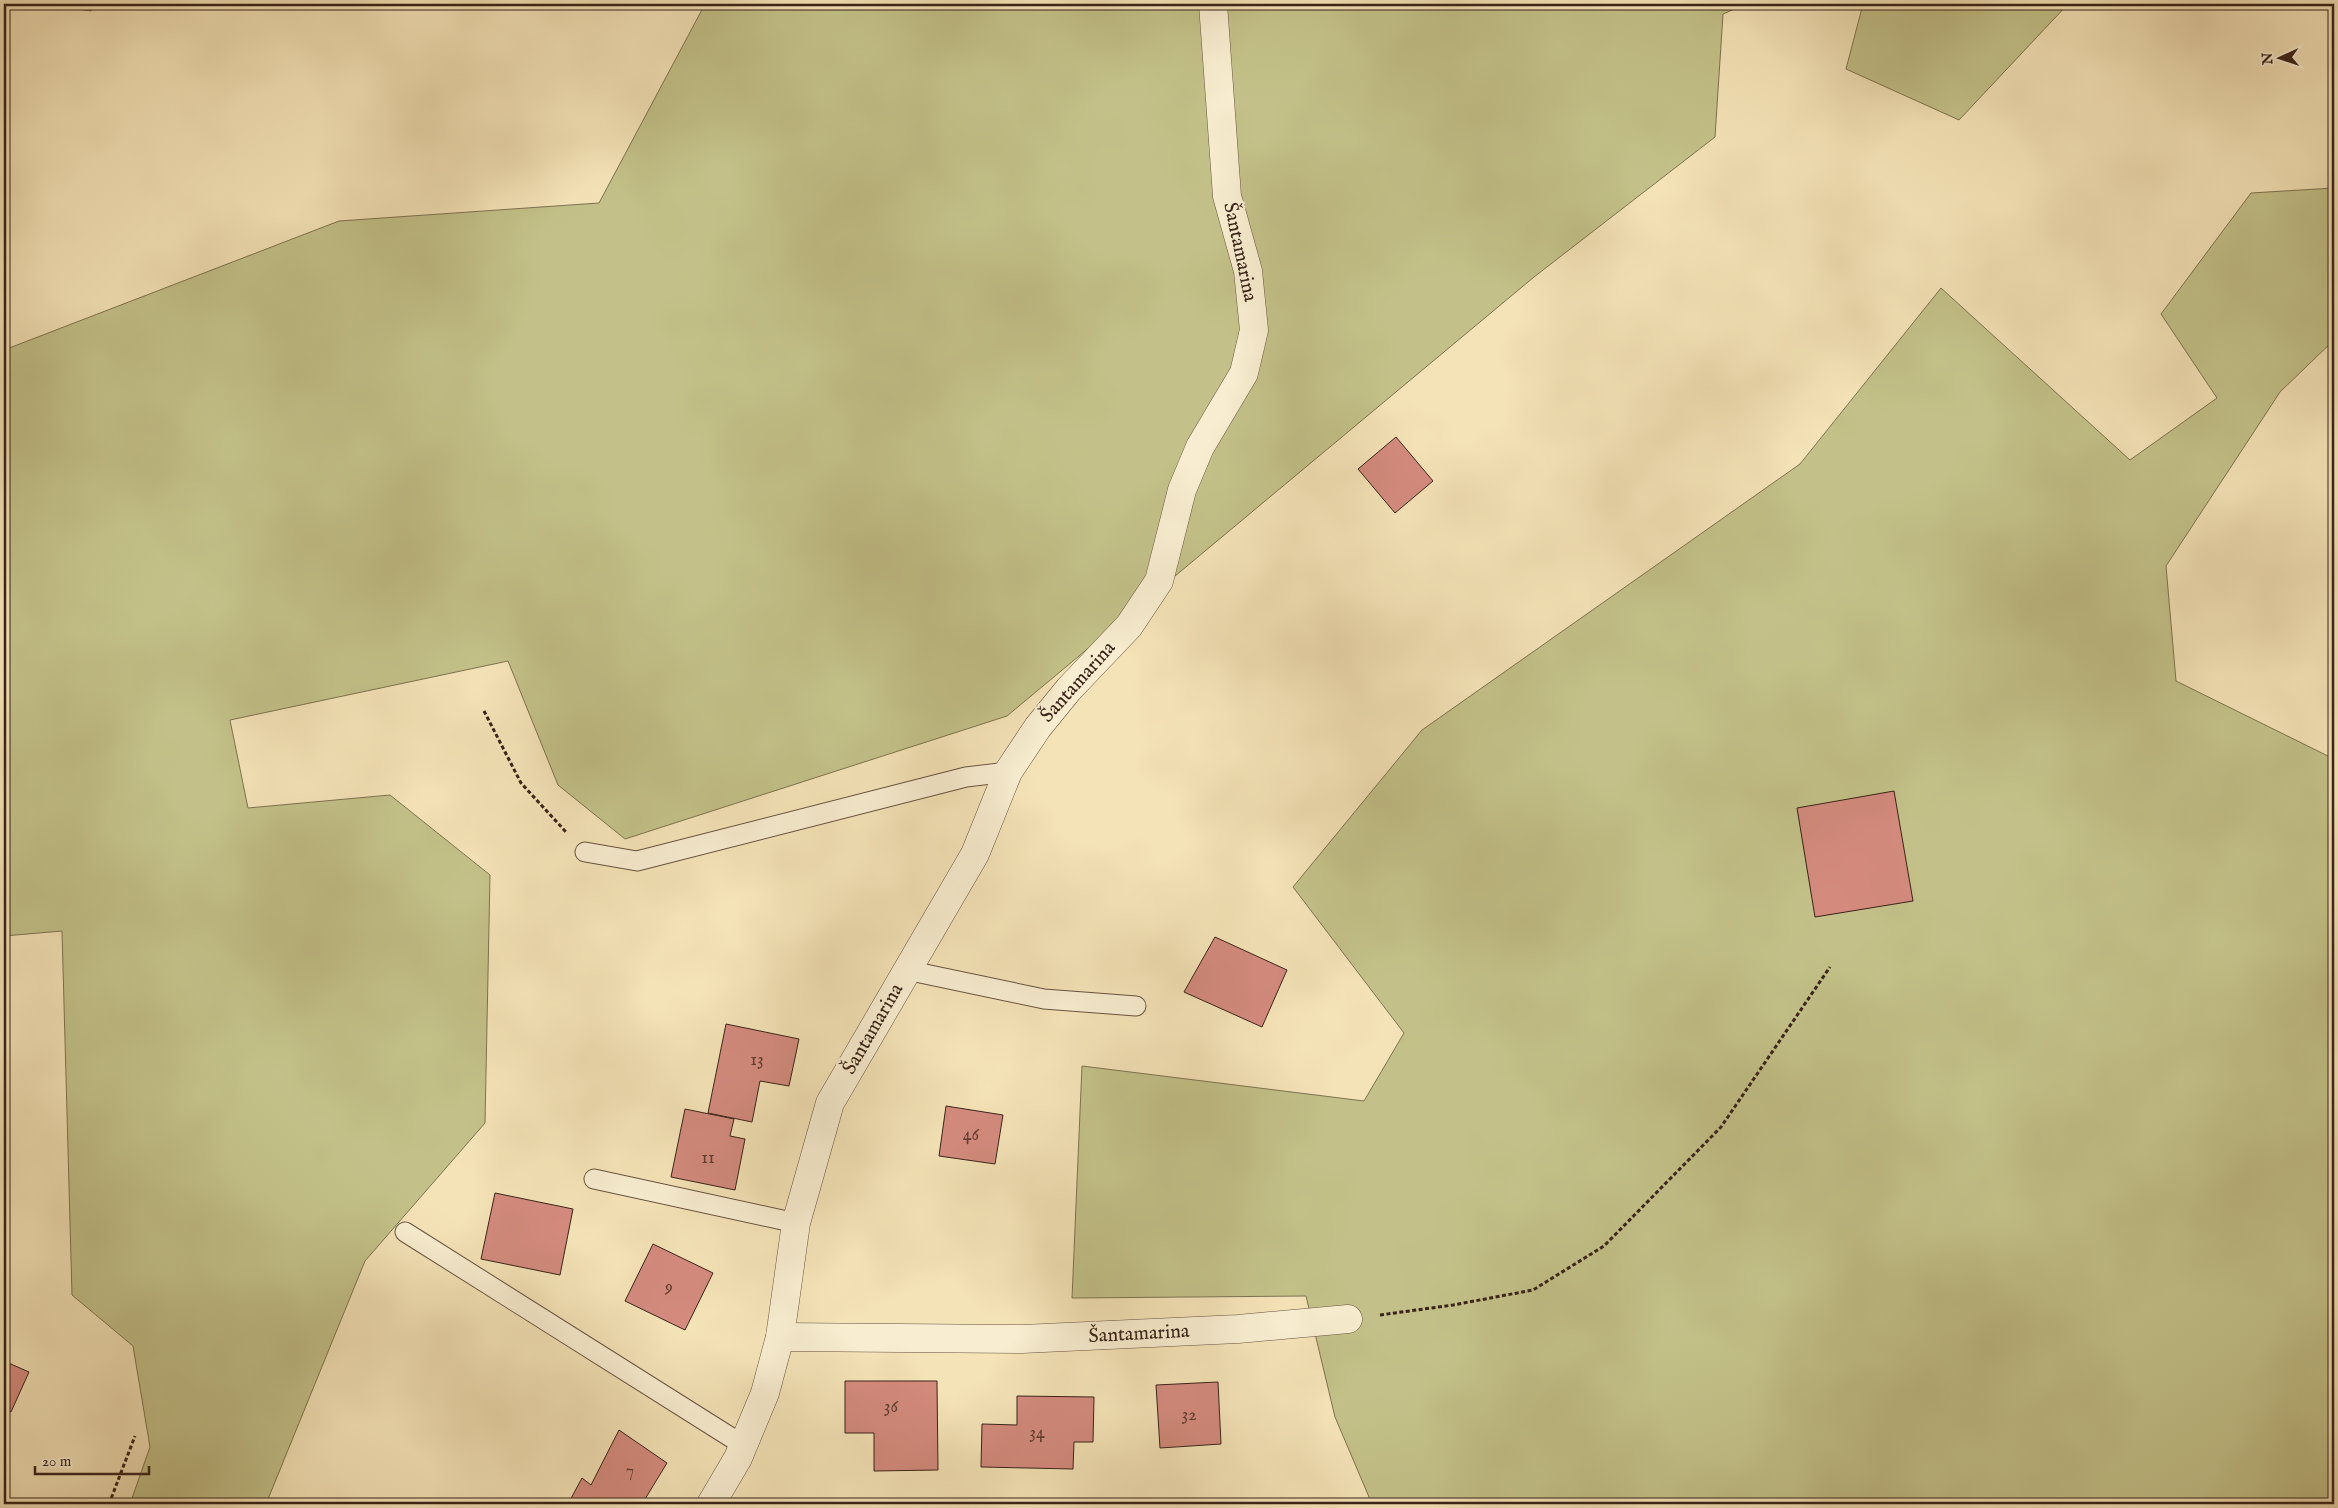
<svg xmlns="http://www.w3.org/2000/svg" width="2338" height="1508" viewBox="0 0 2338 1508" font-family="'IM FELL English',serif">
<style>
.green{fill:#c3c189;stroke:#7e7250}
.building{fill:#d48b7e;stroke:#392318}
.lines{fill:none;stroke-linecap:round;stroke-linejoin:round}
.lane-casing{stroke:#685340;stroke-width:21}
.street-casing{stroke:#685340;stroke-width:29}
.path{stroke:#392318;stroke-width:3;stroke-dasharray:4 2.5;stroke-linecap:butt}
.lane{stroke:#f8edd0;stroke-width:19}
.street{stroke:#f8edd0;stroke-width:28}
.labels{text-anchor:middle;dominant-baseline:central;stroke-width:4.5;stroke-linejoin:round;paint-order:stroke}
.number-label{font-size:18px;fill:#603d32}
.street-label{font-size:20px;fill:#392318;stroke:#f8edd0}
</style>
<rect width="100%" height="100%" fill="#f4e3b7"/>
<filter id="stains"><feTurbulence type="fractalNoise" baseFrequency=".004" numOctaves="4"/><feColorMatrix values="0 0 0 0 .2 0 0 0 0 .09 0 0 0 0 .02 0 0 0 .5 -.17"/></filter>
<radialGradient id="worn" r=".72"><stop offset=".6" stop-color="#630" stop-opacity="0"/><stop offset="1" stop-color="#630" stop-opacity=".3"/></radialGradient>
<g class="green">
<path d="M46 4H98L91 11Z"/>
<path d="M705 4H1746L1723 14 1715 137 1534 277 1007 716 625 839 558 785 508 661 230 720 248 808 390 795 490 875 485 1123 365 1261 266 1504H130L150 1447 133 1346 72 1295 62 931 4 936V350L339 221 599 203Z"/>
<path d="M1863 4H2068L1959 120 1846 69Z"/>
<path d="M2334 188V340L2280 392 2166 566 2176 681 2334 759V1504H1372L1335 1417 1306 1296 1072 1298 1082 1066 1364 1101 1404 1033 1293 887 1422 730 1800 464 1941 288 2130 460 2217 398 2161 314 2251 193Z"/>
</g>
<g class="building">
<path d="M1396 437 1433 481 1395 513 1358 469Z"/>
<path d="M1894 791 1913 901 1815 917 1797 808Z"/>
<path d="M1215 937 1287 970 1262 1027 1184 992Z"/>
<path d="M726 1024 799 1039 789 1086 760 1081 752 1122 708 1113Z"/>
<path d="M946 1106 1003 1115 995 1164 939 1156Z"/>
<path d="M685 1109 734 1119 730 1136 745 1139 735 1190 671 1177Z"/>
<path d="M495 1193 573 1209 560 1275 481 1259Z"/>
<path d="M653 1244 713 1273 685 1330 625 1301Z"/>
<path d="M4 1361 29 1372 11 1412 4 1409Z"/>
<path d="M845 1381H937L938 1470 874 1471V1433H845Z"/>
<path d="M1218 1382 1221 1444 1160 1448 1156 1385Z"/>
<path d="M1017 1396 1094 1397 1093 1442H1074L1073 1469 981 1467 982 1424 1017 1425Z"/>
<path d="M619 1430 667 1463 642 1504H614L607 1498 604 1504H568L582 1478 591 1485Z"/>
</g>
<g class="lines">
<defs>
<g id="lane">
<path d="M585 852 637 861 966 777 1008 772"/>
<path d="M906 970 1044 999 1136 1006"/>
<path d="M594 1179 796 1223"/>
<path d="M405 1232 743 1445"/>
</g>
<g id="street">
<path d="M780 1337 1022 1339 1238 1329 1348 1319"/>
<path d="M711 1504 738 1458 765 1393 780 1337 796 1223 830 1103 975 854 1008 772 1038 727 1069 689 1129 626 1159 581 1182 490 1200 447 1244 373 1254 330 1248 271 1227 196 1213 4"/>
</g>
</defs>
<use href="#lane" class="lane-casing"/>
<use href="#street" class="street-casing"/>
<g class="path">
<path d="M484 711 521 783 566 832"/>
<path d="M1380 1315 1453 1305 1533 1290 1604 1246 1721 1127 1830 967"/>
<path d="M109 1504 135 1436"/>
</g>
<use href="#lane" class="lane"/>
<use href="#street" class="street"/>
</g>
<g class="labels">
<g class="number-label">
<text x="757" y="1060">13</text>
<text x="971" y="1135">46</text>
<text x="708" y="1158">11</text>
<text x="669" y="1287">9</text>
<text x="891" y="1407">36</text>
<text x="1189" y="1415">32</text>
<text x="1037" y="1433">34</text>
<text x="630" y="1471">7</text>
</g>
<g class="street-label">
<text transform="translate(1240 252) rotate(78)">Šantamarina</text>
<text transform="translate(1078 682) rotate(-48)">Šantamarina</text>
<text transform="translate(873 1029) rotate(-60)">Šantamarina</text>
<text transform="translate(1139 1334) rotate(-3)">Šantamarina</text>
</g>
</g>
<rect width="2338" height="1508" fill="none" stroke="#f4e3b7" stroke-width="20"/>
<rect x="5" y="5" width="2328" height="1498" fill="none" stroke="#392318" stroke-width="2.5"/>
<rect x="10" y="10" width="2318" height="1488" fill="none" stroke="#392318"/>
<g transform="translate(2280 58) rotate(267)" stroke="#f8edd0" stroke-width="4" paint-order="stroke">
<path d="M0-4L9 19L0 12L-9 19Z" fill="#392318"/>
<text y="-8" font-size="14" font-weight="bold" text-anchor="middle" fill="#392318">N</text>
</g>
<path d="M35 1466v8h114v-8" fill="none" stroke="#392318" stroke-width="2.5"/>
<text x="42" y="1466" font-size="15" fill="#392318" stroke="#f8edd0" stroke-width="4" paint-order="stroke">20 m</text>
<rect width="100%" height="100%" filter="url(#stains)"/>
<rect width="100%" height="100%" fill="url(#worn)"/>
</svg>
